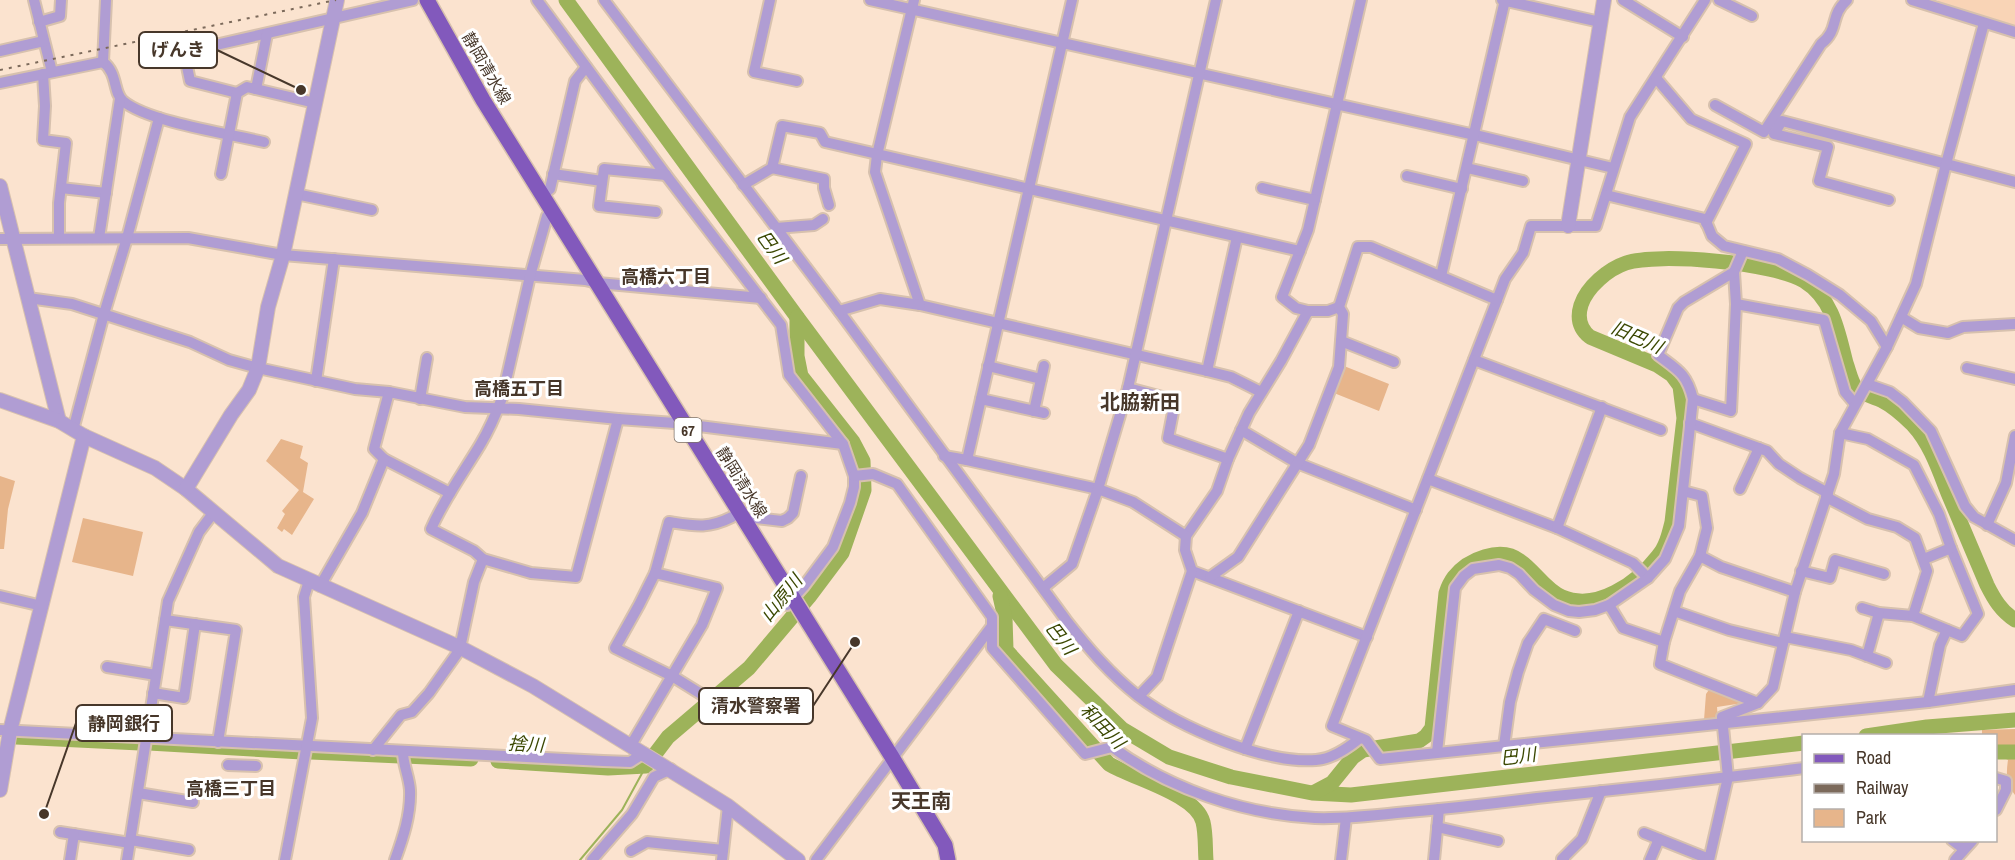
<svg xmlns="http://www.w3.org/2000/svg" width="2015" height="860" viewBox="0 0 2015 860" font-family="'Archivo Narrow','Noto Sans JP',sans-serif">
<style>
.built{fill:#f9d4b6}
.green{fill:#e7b58b}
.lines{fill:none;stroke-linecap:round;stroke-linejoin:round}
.stream{stroke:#9db35a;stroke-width:2}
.river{stroke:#9db35a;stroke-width:15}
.minor-casing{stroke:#d7c1ae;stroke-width:14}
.tertiary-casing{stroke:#d7c1ae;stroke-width:16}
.primary-casing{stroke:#d7c1ae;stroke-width:18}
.minor{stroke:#b09dd3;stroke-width:10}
.tertiary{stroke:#b09dd3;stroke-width:14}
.primary{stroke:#8259bc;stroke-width:15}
.rail{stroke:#7c6a5b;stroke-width:2;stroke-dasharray:3 6;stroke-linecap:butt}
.labels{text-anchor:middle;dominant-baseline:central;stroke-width:6;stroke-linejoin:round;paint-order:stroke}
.shield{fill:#fff;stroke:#7e736a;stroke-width:1.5}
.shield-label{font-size:15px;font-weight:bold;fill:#47372a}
.street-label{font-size:16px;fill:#47372a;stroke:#fff}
.water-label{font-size:18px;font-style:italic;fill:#3b4802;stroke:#fff}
.neighbourhood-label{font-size:18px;font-weight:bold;fill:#47372a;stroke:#fff}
.quarter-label{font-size:20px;font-weight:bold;fill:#47372a;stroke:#fff}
.leader{fill:none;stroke:#47372a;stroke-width:2}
.callout-dot{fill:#47372a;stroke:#fff;stroke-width:2}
.callout{fill:#fff;stroke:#47372a;stroke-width:2}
.callout-label{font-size:18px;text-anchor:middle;font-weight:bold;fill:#47372a}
</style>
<rect width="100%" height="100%" fill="#fbe3cf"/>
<path class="built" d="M1938 0H2015V27L1937 3Z"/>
<g class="green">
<path d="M1344 366 1389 384 1379 411 1334 393Z"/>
<path d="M281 439 303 446 300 458 308 463 303 492 314 499 292 535 284 529 282 532 277 528 285 514 282 511 299 490 266 461Z"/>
<path d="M0 476 15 481 8 509 4 549H0Z"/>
<path d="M83 518 143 532 133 576 72 562Z"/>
<path d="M1711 687 1744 700 1743 703 1717 707 1718 719 1704 720 1706 694Z"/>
<path d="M2015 729V795C2006 783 2006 774 2008 760L1996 754V736L1982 735V730Z"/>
</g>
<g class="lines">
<path class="stream" d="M580 860 622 810 646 766"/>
<g class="river">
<path d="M566 0 797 317 1056 665 1122 729 1169 757 1231 777 1312 793 1351 795 1804 743"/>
<path d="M1000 596 1005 618 1006 650 1109 764C1134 779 1196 794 1203 822 1206 834 1205 848 1206 860"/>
<path d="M1866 736 1927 727 2015 720"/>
<path d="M16 737 140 743"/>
<path d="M149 743 302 752"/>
<path d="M311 752 400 756"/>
<path d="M1996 752H2015"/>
<path d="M405 756 471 759"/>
<path d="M498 761 608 768 646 766 668 737 749 668 809 597 842 553 864 490 863 461 853 442 801 376 797 356V317"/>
<path d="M1315 792 1332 783 1353 757 1363 750 1419 741 1426 736 1432 728 1446 593C1448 587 1451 581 1454 577 1468 559 1501 546 1520 561 1535 571 1545 590 1562 597 1597 612 1637 583 1658 556 1666 547 1669 534 1672 522L1684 418 1680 386 1672 375 1657 365 1590 337C1580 329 1577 318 1581 305 1587 287 1608 269 1626 263 1658 252 1775 263 1804 281 1833 299 1838 332 1846 363 1849 371 1851 382 1856 388 1862 394 1874 397 1881 400 1893 406 1903 415 1913 425 1930 443 1939 470 1948 493 1961 524 1974 554 1987 585 1994 599 2001 611 2015 620"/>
</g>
<defs>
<g id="minor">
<path d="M34 0 52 72"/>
<path d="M106 0 103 62C118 73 113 93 123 101 148 122 230 134 264 142"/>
<path d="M537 0 666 175 781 325 789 375 843 444 854 476V487L850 503 833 547 804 586 787 605"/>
<path d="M604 0 839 311 1066 620C1088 648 1110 674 1138 696 1179 727 1264 764 1316 760 1332 759 1348 748 1360 738"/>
<path d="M770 0 754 72 797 81"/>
<path d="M870 0 1475 135 1613 168"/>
<path d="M914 0 877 155 875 172 920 305 1207 371 1231 377 1261 392"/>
<path d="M1361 0 1308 230 1282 297 1296 308 1308 311 1281 361 1249 413 1228 459 1217 491 1186 536 1185 550 1192 571 1367 637"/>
<path d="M1502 0 1600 22"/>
<path d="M1623 0 1683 37"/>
<path d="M1705 0 1630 117 1596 226H1531L1523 253 1505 279 1497 300 1332 726 1366 740 1380 759 1928 702 2015 690"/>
<path d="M1719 0 1752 16"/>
<path d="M1912 0 2015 32"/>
<path d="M39 22 60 16 61 0"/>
<path d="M0 51 44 41"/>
<path d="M184 52 190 81 237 93"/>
<path d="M176 54 413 0"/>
<path d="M43 74 45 106 43 140 66 143 59 203V238"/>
<path d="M1656 78 1691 119 1746 144 1706 223"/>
<path d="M0 83 103 62"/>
<path d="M256 89 267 34"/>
<path d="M1715 105 1764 132 1821 44C1840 29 1829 16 1847 0"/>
<path d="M772 168 824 179V188L829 205"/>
<path d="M1467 168 1523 181"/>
<path d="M221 174 237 93 247 87 315 103"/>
<path d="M553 174 602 181"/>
<path d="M1407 176 1462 189"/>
<path d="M743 185 772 168 782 126 820 133 825 142 1300 251"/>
<path d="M61 188 106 193"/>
<path d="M1262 188 1315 200"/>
<path d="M296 194 372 210"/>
<path d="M543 195 550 189 575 81 586 67"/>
<path d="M1606 195 1705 219 1712 236 1724 246 1778 259 1808 275 1840 295 1871 321 1887 347"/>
<path d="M1889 200 1819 181 1828 147 1774 134 1782 121 2015 182"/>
<path d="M656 212 599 206 604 169 666 175"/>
<path d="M776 228 814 225 823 219"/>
<path d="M99 238 120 99"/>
<path d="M0 239 188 238 283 255 585 280 598 283 761 298"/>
<path d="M1441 276 1505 0"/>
<path d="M28 298 72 304 190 342 229 360 258 368 355 389 389 392 465 407 519 409 618 419 576 577 531 573 483 559 474 551 431 529C444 499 463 473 480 445 489 430 496 414 502 398L530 276 547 216"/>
<path d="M1736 304 1824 320 1845 392 1855 404"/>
<path d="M839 311 880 299 920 305"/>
<path d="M1308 311H1328L1339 307"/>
<path d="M1901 317 1919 328 1948 333 1963 327 2015 324"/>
<path d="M1341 341 1394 362"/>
<path d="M1474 360 1661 430"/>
<path d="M988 366 1041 379"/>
<path d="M1967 368 2015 379"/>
<path d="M1207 371 1237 237"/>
<path d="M316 381 334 259"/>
<path d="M1867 384 1890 392 1903 402 1931 431 1965 506 1974 517 2015 540"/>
<path d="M1128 388 1166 398 1173 402 1174 407 1168 438 1228 459"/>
<path d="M389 392 374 449 384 459 450 493"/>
<path d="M420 399 427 358"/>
<path d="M981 399 1044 413"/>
<path d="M1693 399 1731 411 1736 304 1734 272 1743 251"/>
<path d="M1034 411 1044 366"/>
<path d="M618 419 675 423 843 444"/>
<path d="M1690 423 1767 451 1779 464 1800 478 1828 493"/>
<path d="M73 430 104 314 127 238 159 118"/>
<path d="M1241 430 1297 463 1416 510"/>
<path d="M1840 433 1868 439 1914 465 1939 514 1951 548 1978 614 1962 636 1913 616 1879 613 1862 608"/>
<path d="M944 456 967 460 1098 489 1133 502 1186 536"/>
<path d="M967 460 1072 0"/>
<path d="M854 476 873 474 897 484 992 617V648L1085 754 1112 747C1170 789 1243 814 1315 818 1342 819 1370 816 1397 813 1444 809 1490 804 1537 798 1626 789 1715 779 1804 768"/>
<path d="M1428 479 1557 528 1633 563 1648 578"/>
<path d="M1740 489 1759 448"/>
<path d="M1683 491 1702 496 1707 528 1700 556"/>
<path d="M1826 497 1868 519 1897 527 1915 538 1927 571 1913 616"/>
<path d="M745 521 756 518 782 521 788 518 793 513 801 476"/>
<path d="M1987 525 2006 483 2015 436"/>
<path d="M1557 528 1602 407"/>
<path d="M1924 559 1951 548"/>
<path d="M1801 571 1830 578 1835 560 1884 574"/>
<path d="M1210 577 1238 557 1309 445 1339 367 1343 314 1339 307 1358 247H1371L1497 300"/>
<path d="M320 586 362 513 384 459"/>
<path d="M1043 588 1072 564 1098 489 1128 388 1216 0"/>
<path d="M0 596 42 606"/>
<path d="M1609 605 1623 628 1664 642"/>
<path d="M1674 611 1729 630 1783 643"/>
<path d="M165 620 236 630 218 742"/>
<path d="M1785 637 1851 650 1886 663"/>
<path d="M460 648 474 582 483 559"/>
<path d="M1867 656 1879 613"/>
<path d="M107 667 156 675"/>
<path d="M153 693 184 698 195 624"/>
<path d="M701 694 672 676 615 648 639 605 655 573 669 522C695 526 708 529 732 517"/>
<path d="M1139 696 1157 677 1192 571"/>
<path d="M1928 702 1940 645 1947 630"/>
<path d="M1758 703 1660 664 1664 642 1680 591 1700 556 1721 567 1795 592"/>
<path d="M0 730 603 761 630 762 644 753"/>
<path d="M631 745 702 625 717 588 655 573"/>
<path d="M1504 746 1510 702 1518 672 1528 643 1544 619 1575 631"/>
<path d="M1245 749 1299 611"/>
<path d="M373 750 401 715 412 712 429 693 461 648"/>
<path d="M1437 752 1455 588 1464 576 1473 569 1499 565 1510 568 1519 574 1534 590 1554 605 1569 611 1579 612 1595 610 1609 605 1648 578 1665 559 1679 526 1693 399C1687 374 1678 370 1658 355L1678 308 1684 302 1734 272"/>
<path d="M228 765 256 766"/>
<path d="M1996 778 2006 781V790L1996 810"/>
<path d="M138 793 193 802"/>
<path d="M1437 827 1498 841"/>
<path d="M60 832 130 843"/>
<path d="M1644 833 1709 859"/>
<path d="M131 840 189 850"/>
<path d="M1952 840 1964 849"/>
<path d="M631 851 647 842 723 850"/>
<path d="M70 860 74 834"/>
<path d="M127 860 168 601 199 532 214 512"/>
<path d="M285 860 312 718 304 597 309 581"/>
<path d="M395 860C403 838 411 814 410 790 409 776 403 765 403 752"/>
<path d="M592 860 632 814 654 777 671 769"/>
<path d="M722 860 728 806"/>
<path d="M816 860 992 626"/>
<path d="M1341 860 1346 818"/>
<path d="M1434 860 1439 809"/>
<path d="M1564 860 1562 859 1582 839 1601 791"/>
<path d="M1650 860 1659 839"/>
<path d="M1709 860 1728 777 1722 717 1758 703 1773 687 1795 592 1834 474 1840 433 1887 347 1916 284 1946 164 1984 23"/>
<path d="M1955 860 1973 840"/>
</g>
<g id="tertiary">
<path d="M0 186 59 421"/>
<path d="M1568 226 1604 0"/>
<path d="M0 400 59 421 84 436 155 468 186 489 278 566 461 648 533 686 699 788 728 806 798 860"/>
<path d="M186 489 231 415 249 390 258 368 268 307 283 255 337 0"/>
<path d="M0 790 10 731 84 436"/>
</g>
<path id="primary" d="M427 0 483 100 892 757 945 845 948 860"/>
</defs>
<use href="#minor" class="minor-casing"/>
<use href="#tertiary" class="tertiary-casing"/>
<use href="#primary" class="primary-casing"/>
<use href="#minor" class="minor"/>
<use href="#tertiary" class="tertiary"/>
<use href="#primary" class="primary"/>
<path class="rail" d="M0 70 336 0"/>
</g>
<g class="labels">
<rect class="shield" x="674.5" y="418" width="27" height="24" rx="4.5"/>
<g class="shield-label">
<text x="688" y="430">67</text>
</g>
<g class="street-label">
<text transform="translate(487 68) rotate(60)">静岡清水線</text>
<text transform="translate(742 482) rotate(58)">静岡清水線</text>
</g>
<g class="water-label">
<text transform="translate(772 247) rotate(54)">巴川</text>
<text transform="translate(1637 337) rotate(24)">旧巴川</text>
<text transform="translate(781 598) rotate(-51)">山原川</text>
<text transform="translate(1061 638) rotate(52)">巴川</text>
<text transform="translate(1103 726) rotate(46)">和田川</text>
<text transform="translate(526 744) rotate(3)">捨川</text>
<text transform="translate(1518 756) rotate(-7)">巴川</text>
</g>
<g class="neighbourhood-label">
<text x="666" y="276">高橋六丁目</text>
<text x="519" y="388">高橋五丁目</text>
<text x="231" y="788">高橋三丁目</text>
</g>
<g class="quarter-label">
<text x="1140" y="401">北脇新田</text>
<text x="921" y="800">天王南</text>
</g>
</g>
<path class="leader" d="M301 90L217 50M855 642L813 706M44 814L76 723"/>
<g class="callout-dot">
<circle cx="301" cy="90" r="6"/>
<circle cx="855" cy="642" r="6"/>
<circle cx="44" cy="814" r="6"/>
</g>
<g class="callout">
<rect x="139" y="32" width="78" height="36" rx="6"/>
<rect x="699" y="688" width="114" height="36" rx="6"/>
<rect x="76" y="705" width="96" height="36" rx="6"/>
</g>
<g class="callout-label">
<text x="178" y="56">げんき</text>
<text x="756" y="712">清水警察署</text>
<text x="124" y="730">静岡銀行</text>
</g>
<rect x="1802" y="734" width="195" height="108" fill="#ffffff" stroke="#b5afaa" stroke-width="1.5"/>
<rect x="1814" y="754" width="30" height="9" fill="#8259bc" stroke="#b5afaa" stroke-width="1.5"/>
<text x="1856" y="764" font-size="18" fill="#47372a">Road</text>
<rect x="1814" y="784" width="30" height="9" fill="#7c6a5b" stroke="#b5afaa" stroke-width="1.5"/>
<text x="1856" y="794" font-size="18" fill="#47372a">Railway</text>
<rect x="1814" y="809" width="30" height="18" fill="#e7b58b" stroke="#b5afaa" stroke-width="1.5"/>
<text x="1856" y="824" font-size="18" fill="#47372a">Park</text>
</svg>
